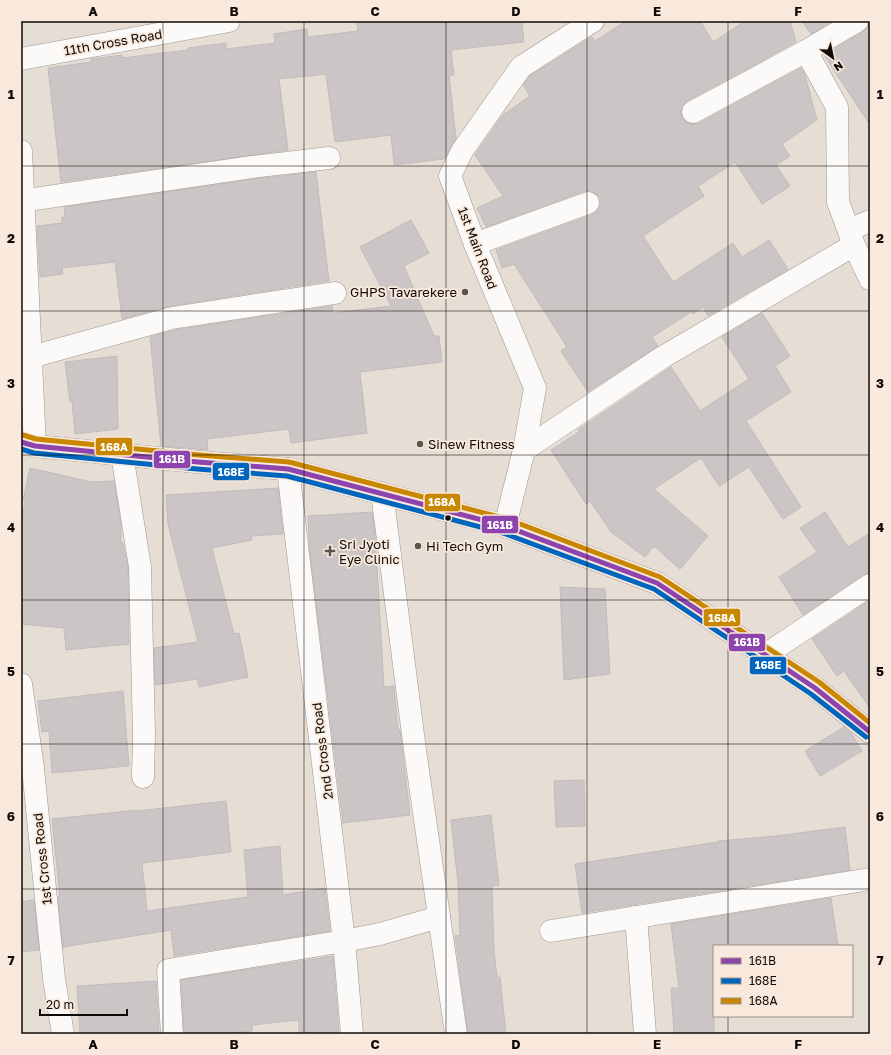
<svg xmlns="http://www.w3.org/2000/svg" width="891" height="1055" viewBox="0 0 891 1055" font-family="'Golos Text',sans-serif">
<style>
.building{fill:#cbc6c5;stroke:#c1bcbc}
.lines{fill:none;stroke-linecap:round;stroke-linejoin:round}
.minor-casing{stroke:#9d9791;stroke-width:23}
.secondary-casing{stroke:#9d9791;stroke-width:23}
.minor{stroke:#fbfaf9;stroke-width:22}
.secondary{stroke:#fbfaf9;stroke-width:22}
.bus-1-casing{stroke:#f9e9dc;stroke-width:8}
.bus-2-casing{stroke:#f9e9dc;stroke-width:8}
.bus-3-casing{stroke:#f9e9dc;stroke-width:8}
.bus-1{stroke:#8e44ad;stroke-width:5}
.bus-2{stroke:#0065bd;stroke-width:5}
.bus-3{stroke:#c98701;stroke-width:5}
.grid{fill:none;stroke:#0f0a06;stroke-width:1;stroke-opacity:0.55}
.poi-dot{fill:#5a544e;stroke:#f9e9dc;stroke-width:1.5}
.bus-dot{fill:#0f0a06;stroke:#f9e9dc;stroke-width:1.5}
.labels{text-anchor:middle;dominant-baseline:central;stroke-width:3.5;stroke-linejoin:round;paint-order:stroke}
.street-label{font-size:13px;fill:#0f0a06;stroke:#f9e9dc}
.poi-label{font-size:13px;fill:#0f0a06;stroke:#f9e9dc;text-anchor:start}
.line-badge{stroke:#f9e9dc;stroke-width:1.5}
.badge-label{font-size:11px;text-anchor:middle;font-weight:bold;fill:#fff}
.neatline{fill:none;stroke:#0f0a06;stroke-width:1.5}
.grid-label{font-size:13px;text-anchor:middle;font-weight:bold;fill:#0f0a06}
</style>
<rect width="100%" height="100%" fill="#e6ddd5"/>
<g class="building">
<path d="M376 21H522L524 42 451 50 454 75H449L456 138 444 159 394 165 391 135 335 142 326 74 279 79 288 150 61 182 48 68 91 62V59L122 55V58L188 50V48L226 43V49L275 43 274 34 307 29 308 37 358 31 357 23Z"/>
<path d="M626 21H700L713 42 745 21H790L796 42 687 101 682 106 681 111 682 118 687 123 693 124 699 123 801 68 805 75 817 120 782 144 790 156 776 165 790 186 762 204 735 162 698 186 704 196 643 236 673 282 733 243 742 257 769 240 788 269 708 316 703 307 693 314 691 312 652 337 658 346 588 392 561 351 567 347 551 322 514 264 502 268 496 250 592 215 597 211 600 206V198L596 194 591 191H584L486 227 477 208 503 196 475 155 503 115 530 96 523 85 530 76 592 37 595 41Z"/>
<path d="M802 21H832L811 34Z"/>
<path d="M869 21H870V125L824 55 863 32 868 27Z"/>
<path d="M316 172 329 281 170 306 122 319 115 262 62 268 63 274 40 277 37 226 62 223V217H65L64 207 254 179Z"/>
<path d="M411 220 429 253 404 266 434 336H439L442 362 360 372 367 433 291 443 289 429 207 439 208 450 161 446 150 337 175 330 332 306 333 313 391 306 360 247Z"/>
<path d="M762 313 790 356 775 366 791 392 746 421 801 507 783 519 749 467 719 486 701 458 654 489 708 536 680 569 654 546 645 557 611 532 590 501 586 504 551 450 579 432 578 430 671 367 700 411 749 379 722 337Z"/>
<path d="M117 356 118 429 75 434 72 401 70 402 65 362Z"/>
<path d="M30 468 92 482 114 481 121 526V543H123L128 568 129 644 66 650 64 628 21 624V526L25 500H23Z"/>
<path d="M278 488 283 534 251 536 252 540 212 548 234 634 239 633 248 677 199 687 197 679 155 685 154 648 198 642 168 524 166 495Z"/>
<path d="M372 512 375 533 384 687 394 686 398 730H400L410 815 343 823 310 553 308 516Z"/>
<path d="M825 512 848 547 870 533V573L863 575 803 615 779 577 817 552 800 528Z"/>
<path d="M560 587 605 589 610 674 564 680Z"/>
<path d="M870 600V708L844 671 837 676 812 639Z"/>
<path d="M123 691 129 766 52 773 49 731 42 732 38 701Z"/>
<path d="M844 727 851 733 862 751 820 776 805 751Z"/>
<path d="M584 780 585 826 556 827 554 781Z"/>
<path d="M226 801 231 852 142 863 147 911 248 897 244 850 280 846 283 895 325 888 330 931 174 956 171 930 63 947 58 897H60L52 819 137 810V811Z"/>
<path d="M491 815 499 885 492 886 494 951 497 977H500L506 1034H468L455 936 460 935 458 883 451 820Z"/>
<path d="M845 827 850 870 582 913 575 864 718 842V841L776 836Z"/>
<path d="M831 898 838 946H714V1034H674L671 988H679L671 924Z"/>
<path d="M34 900 39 950 21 952V902Z"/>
<path d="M333 956 339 1034H299V1020L252 1025V1031L220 1034H184L181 980Z"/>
<path d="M156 981 159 1034H80L77 986Z"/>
</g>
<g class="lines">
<defs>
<g id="minor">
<path d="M806 51 837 107 838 202 854 245 870 279"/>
<path d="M21 59 229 21"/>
<path d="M693 112 806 51 857 21"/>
<path d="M21 201 252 167 329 158"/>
<path d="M849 230 870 221"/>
<path d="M475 244 588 203"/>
<path d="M31 357 172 318 335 293"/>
<path d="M524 450 663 357 854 245"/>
<path d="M122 454 140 567 144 735 143 777"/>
<path d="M288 469 344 941 352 1034"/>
<path d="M382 493 415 750 456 1034"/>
<path d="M505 526 524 450 535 388 475 244 450 176 462 151 521 67 593 21"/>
<path d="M765 655 870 585"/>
<path d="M21 684 33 768 54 979 63 1034"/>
<path d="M636 917 645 1034"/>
<path d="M551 931 870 879"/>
<path d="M172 1034 168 970 344 941 380 934 439 917"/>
</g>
<path id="secondary" d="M21 151 35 446 198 462 288 469 505 526 657 583 815 688 870 732"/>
</defs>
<use href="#minor" class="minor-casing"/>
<use href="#secondary" class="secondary-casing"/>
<use href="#minor" class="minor"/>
<use href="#secondary" class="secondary"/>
<defs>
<path id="bus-1" d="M21 442 35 446 198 462 288 469 505 526 657 583 815 688 870 732"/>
<path id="bus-2" d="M21 449 34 453 197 469 287 476 503 533 654 589 811 694 866 737"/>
<path id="bus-3" d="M23 435 36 439 199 455 289 462 507 519 660 577 819 682 870 723"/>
</defs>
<use href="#bus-1" class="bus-1-casing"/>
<use href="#bus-2" class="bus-2-casing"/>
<use href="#bus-3" class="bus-3-casing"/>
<use href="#bus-1" class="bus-1"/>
<use href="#bus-2" class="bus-2"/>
<use href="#bus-3" class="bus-3"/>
</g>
<path class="grid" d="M163 21V1034M304 21V1034M446 21V1034M587 21V1034M728 21V946M21 166H870M21 311H870M21 455H870M21 600H870M21 744H870M21 889H870M728 1016V1034"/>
<g class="poi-dot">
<circle cx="465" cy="292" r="4"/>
<circle cx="420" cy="444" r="4"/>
<circle cx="418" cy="546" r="4"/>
<path d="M328 545h4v4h4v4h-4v4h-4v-4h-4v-4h4z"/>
</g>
<circle class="bus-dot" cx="448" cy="518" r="3.5"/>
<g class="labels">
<g class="street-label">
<text transform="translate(113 42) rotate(-10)">11th Cross Road</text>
<text transform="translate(478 248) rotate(69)">1st Main Road</text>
<text transform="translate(322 751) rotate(-97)">2nd Cross Road</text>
<text transform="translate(42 859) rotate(-96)">1st Cross Road</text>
</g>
<g class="poi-label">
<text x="457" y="292" text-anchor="end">GHPS Tavarekere</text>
<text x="428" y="444">Sinew Fitness</text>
<text x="339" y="544">Sri Jyoti<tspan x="339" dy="15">Eye Clinic</tspan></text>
<text x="426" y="546">Hi Tech Gym</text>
</g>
</g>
<g class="line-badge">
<rect x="95" y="437" width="38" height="19" rx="4" fill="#c98701"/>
<rect x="153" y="450" width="38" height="19" rx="4" fill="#8e44ad"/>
<rect x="212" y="462" width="38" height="19" rx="4" fill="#0065bd"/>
<rect x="424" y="493" width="37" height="19" rx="4" fill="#c98701"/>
<rect x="481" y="515" width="38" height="19" rx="4" fill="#8e44ad"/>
<rect x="703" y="608" width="38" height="19" rx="4" fill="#c98701"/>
<rect x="728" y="633" width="38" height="19" rx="4" fill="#8e44ad"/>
<rect x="749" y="656" width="38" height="19" rx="4" fill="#0065bd"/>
</g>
<g class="badge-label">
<text x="114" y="451">168A</text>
<text x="172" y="463">161B</text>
<text x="231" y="476">168E</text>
<text x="442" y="506">168A</text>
<text x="500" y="529">161B</text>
<text x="722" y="622">168A</text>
<text x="747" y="646">161B</text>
<text x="768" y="669">168E</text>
</g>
<rect width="891" height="1055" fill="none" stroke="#f9e9dc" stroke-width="44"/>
<rect x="713" y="945" width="140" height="72" fill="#f9e9dc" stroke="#9b9086"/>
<rect x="721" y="958" width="20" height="6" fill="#8e44ad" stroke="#9b9086"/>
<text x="749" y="965" font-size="12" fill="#0f0a06">161B</text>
<rect x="721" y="978" width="20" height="6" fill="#0065bd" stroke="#9b9086"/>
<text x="749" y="985" font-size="12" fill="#0f0a06">168E</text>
<rect x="721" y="998" width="20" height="6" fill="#c98701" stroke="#9b9086"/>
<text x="749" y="1005" font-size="12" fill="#0f0a06">168A</text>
<g transform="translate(833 58) rotate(147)" stroke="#f9e9dc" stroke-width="3" paint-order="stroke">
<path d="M0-3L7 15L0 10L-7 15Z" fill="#0f0a06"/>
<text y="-6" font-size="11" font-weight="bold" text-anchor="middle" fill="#0f0a06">N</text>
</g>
<path d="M40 1009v6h87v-6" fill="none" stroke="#0f0a06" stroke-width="2"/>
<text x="46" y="1009" font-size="12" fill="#0f0a06" stroke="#f9e9dc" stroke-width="3" paint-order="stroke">20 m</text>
<rect x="22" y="22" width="847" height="1011" class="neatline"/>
<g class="grid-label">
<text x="93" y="16">A</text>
<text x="234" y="16">B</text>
<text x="375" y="16">C</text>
<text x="516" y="16">D</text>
<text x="657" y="16">E</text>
<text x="798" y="16">F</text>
<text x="11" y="99">1</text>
<text x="880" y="99">1</text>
<text x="11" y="243">2</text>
<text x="880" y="243">2</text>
<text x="11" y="388">3</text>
<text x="880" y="388">3</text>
<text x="11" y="532">4</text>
<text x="880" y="532">4</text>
<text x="11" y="676">5</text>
<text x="880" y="676">5</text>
<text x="11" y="821">6</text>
<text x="880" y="821">6</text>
<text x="11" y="965">7</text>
<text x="880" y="965">7</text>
<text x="93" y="1049">A</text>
<text x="234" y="1049">B</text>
<text x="375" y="1049">C</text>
<text x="516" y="1049">D</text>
<text x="657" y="1049">E</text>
<text x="798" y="1049">F</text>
</g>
</svg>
